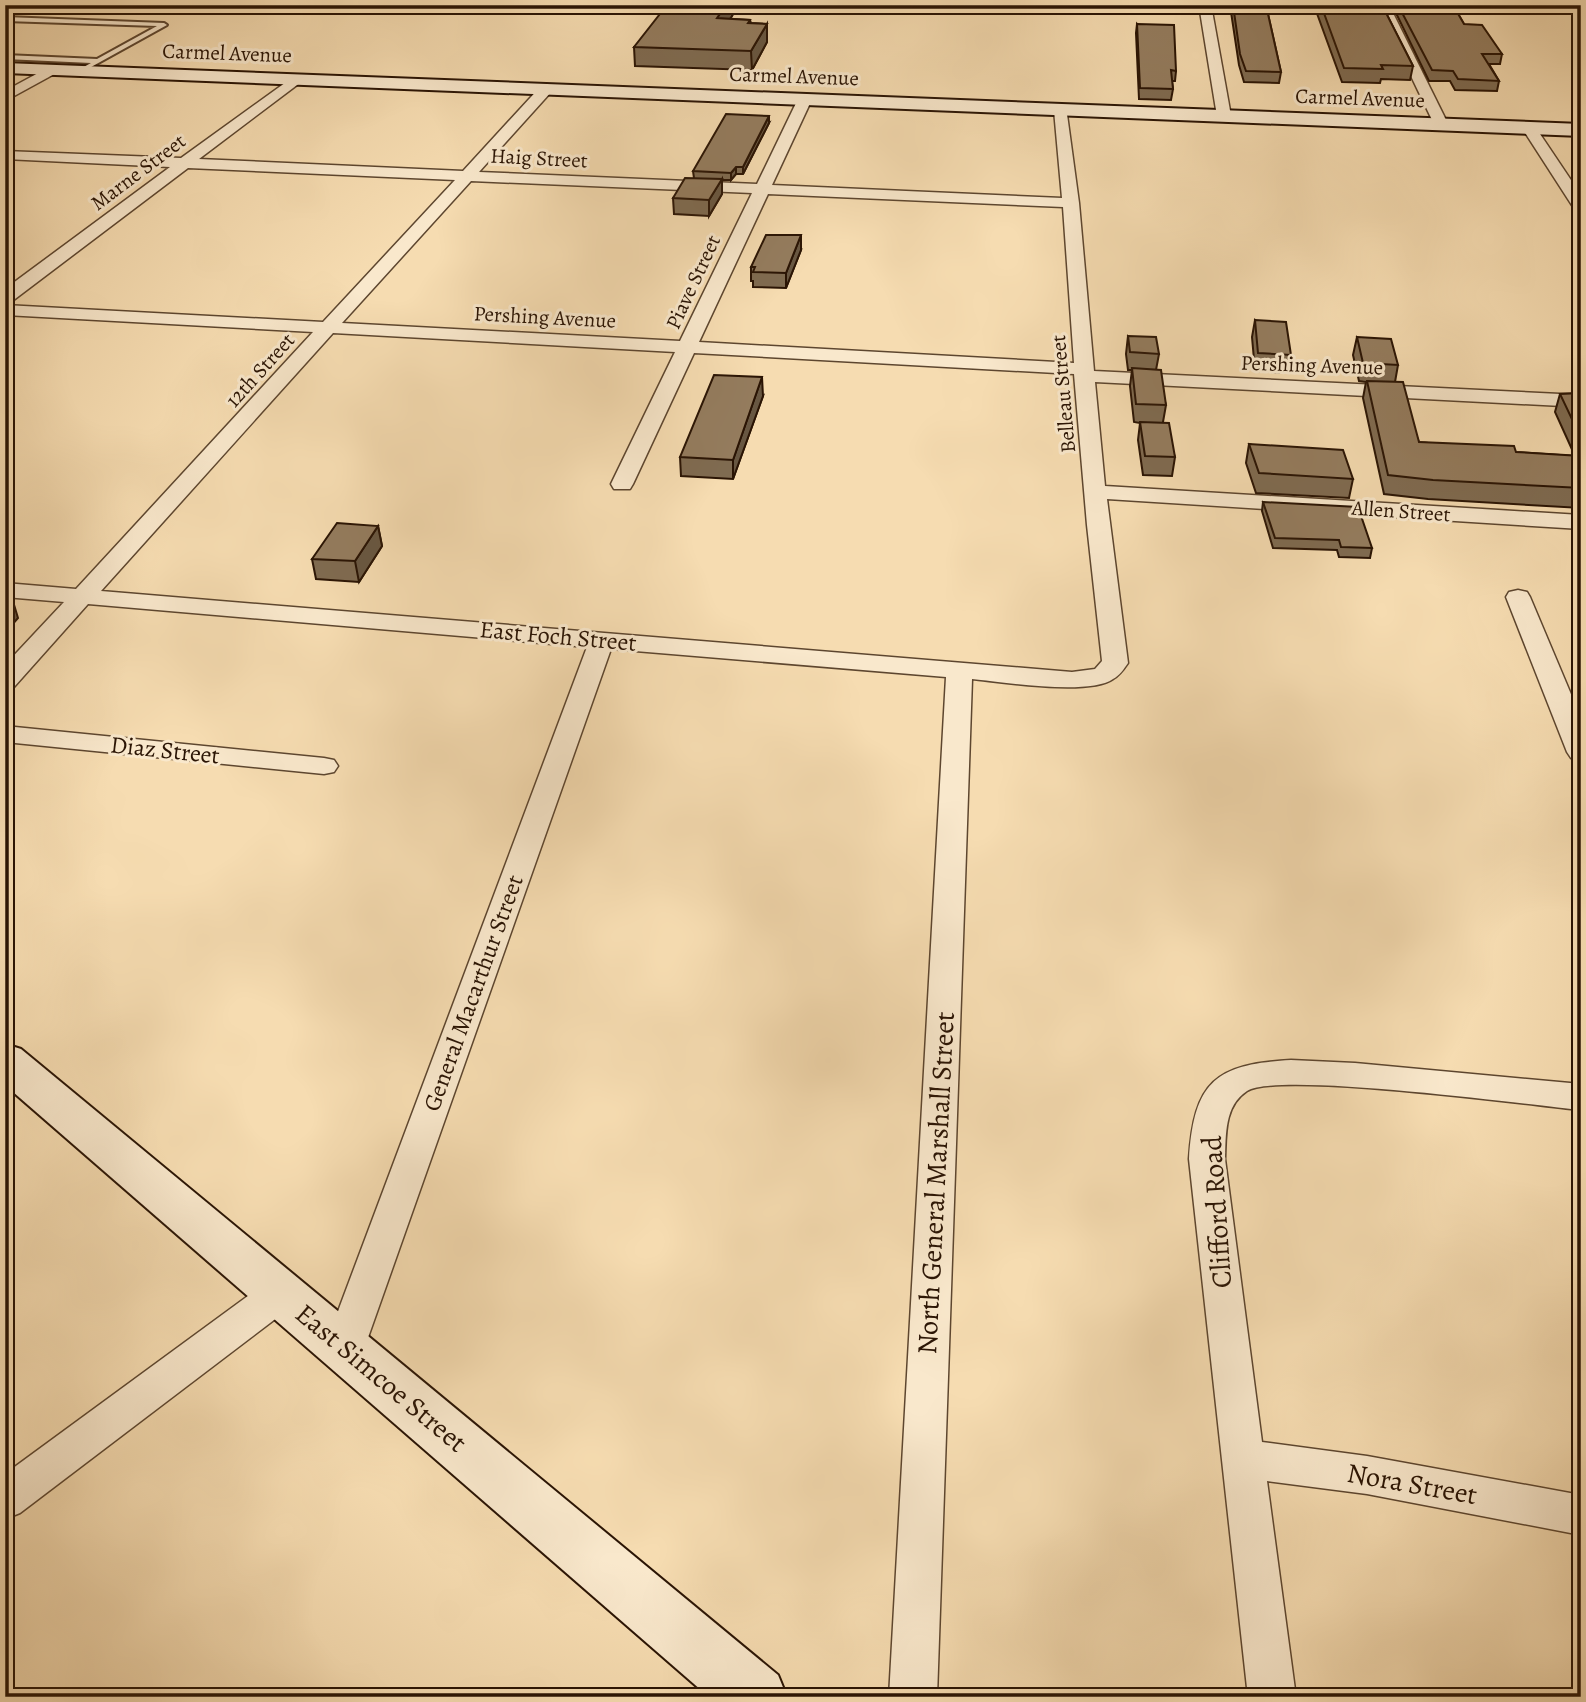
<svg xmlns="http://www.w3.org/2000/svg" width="1586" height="1702" viewBox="0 0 1586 1702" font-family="Alegreya,serif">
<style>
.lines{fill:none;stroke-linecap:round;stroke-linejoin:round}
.lane-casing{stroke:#5d462f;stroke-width:4}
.street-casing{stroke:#5d462f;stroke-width:3}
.secondary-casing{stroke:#2a1404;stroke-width:4}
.lane{fill:#f9e8cc;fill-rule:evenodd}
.street{fill:#f9e8cc;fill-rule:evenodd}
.secondary{fill:#f9e8cc;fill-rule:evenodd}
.wall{fill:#7f6b51;stroke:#2a1404;stroke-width:2}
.shaded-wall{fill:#685742;stroke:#2a1404;stroke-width:2}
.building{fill:#947c5e;stroke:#2a1404;stroke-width:2}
.labels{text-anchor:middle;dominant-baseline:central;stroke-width:6;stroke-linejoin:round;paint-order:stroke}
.far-street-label{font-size:21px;fill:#2a1404;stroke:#f9e8cc}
.street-label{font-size:24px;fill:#2a1404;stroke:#f9e8cc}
.near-street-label{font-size:28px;fill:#2a1404;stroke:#f9e8cc}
</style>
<rect width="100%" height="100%" fill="#f6dcb1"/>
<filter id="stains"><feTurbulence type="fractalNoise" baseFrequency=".00286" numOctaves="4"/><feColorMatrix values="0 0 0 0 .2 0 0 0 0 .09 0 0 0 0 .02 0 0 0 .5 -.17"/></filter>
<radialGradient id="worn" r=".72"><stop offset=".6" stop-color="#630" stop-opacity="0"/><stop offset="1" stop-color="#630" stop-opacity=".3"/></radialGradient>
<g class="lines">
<defs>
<path id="lane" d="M5 17 164 23 167 25 82 72 80 69 91 63 5 59V55L97 59 157 26 5 21Z"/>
<g id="street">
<path d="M1199 5H1211L1231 116 1224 120 1217 116Z"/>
<path d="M1377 5H1389L1448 124 1446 127H1436L1434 124Z"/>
<path d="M53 65 59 69 58 72 5 101V91Z"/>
<path d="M296 75 301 76V82L199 159 463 171 542 85 547 84 554 88 552 91 479 172 757 184 798 99 805 95 812 99 772 185 1062 198 1054 110 1061 106 1066 107 1079 203 1094 371 1581 395V407L1095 382 1105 486 1581 515V529L1107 499 1128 663C1124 669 1119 676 1113 679 1089 696 1002 682 972 679L937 1697H889L946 677 611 649 365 1346 359 1358 345 1363 331 1358 325 1346 587 647 88 604 14 687 5 689V665L64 602 5 597V583L76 589 313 332 5 315V305L323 322 455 180 188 168 11 302 5 303V289L170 167 5 159V151L181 158ZM471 181 752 193 680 341 342 323ZM768 194 1063 207 1074 363 699 342ZM333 333 675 352 611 484 614 489H630L633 484 694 353 1074 374 1087 525 1102 661 1095 669 1072 672 101 591Z"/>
<path d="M1529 124 1534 125 1581 195V212L1575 210 1522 128Z"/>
<path d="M1518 590 1527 592 1530 597 1581 718V760L1571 758 1567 752 1506 597 1509 592Z"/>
<path d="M5 726 324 758 334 760 338 766 334 772 324 774 5 742Z"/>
<path d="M1291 1060 1355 1063 1581 1084V1110C1529 1105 1278 1071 1247 1091 1224 1106 1226 1135 1225 1159L1262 1442 1367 1456 1581 1495V1535L1367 1494 1267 1481 1296 1697H1248L1189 1159C1194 1082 1215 1064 1291 1060Z"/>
<path d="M281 1277 295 1282 301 1293 295 1304 20 1513 5 1519V1474L267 1282Z"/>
</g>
<g id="secondary">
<path d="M5 63 1581 124V136L5 73Z"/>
<path d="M5 1044 21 1049 778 1675 787 1697H709L5 1085Z"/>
</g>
</defs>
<use href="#lane" class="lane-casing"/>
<use href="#street" class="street-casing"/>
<use href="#secondary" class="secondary-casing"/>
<use href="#lane" class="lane"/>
<use href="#street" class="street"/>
<use href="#secondary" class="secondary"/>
</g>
<g class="wall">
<path d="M1232 5H1266L1281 72 1279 83 1244 82 1239 65 1231 12Z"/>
<path d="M1316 5H1382L1413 66 1410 80 1381 79 1380 83 1342 82 1315 8Z"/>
<path d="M1396 5H1453L1464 24 1502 54 1500 64H1489L1499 81 1497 91 1455 90 1450 81H1429L1395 11Z"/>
<path d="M732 16 730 19 750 20 751 23 767 24V42L752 70 635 66 634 47Z"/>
<path d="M1137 24 1176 71 1175 81H1172L1173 89 1171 100 1139 99 1136 33Z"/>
<path d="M769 123 743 174H736L731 180H722V194L709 216 674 214 673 198 694 178 693 171Z"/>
<path d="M801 250 786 288 753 287V281H751V267Z"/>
<path d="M1255 320 1291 355 1287 373 1255 371 1252 337Z"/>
<path d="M1128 336 1159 354 1156 370 1166 405 1163 422 1175 457 1172 476 1143 475 1138 440 1140 423 1134 422 1130 386 1132 370H1128L1126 354Z"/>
<path d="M1357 337 1398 365 1395 382 1419 442 1516 452 1575 456 1555 412 1560 394 1581 393V508L1428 499 1384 494 1363 398 1366 382 1359 381 1353 355Z"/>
<path d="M763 396 733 479 681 476 680 457Z"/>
<path d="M1249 444 1353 479 1349 498 1256 493 1246 463Z"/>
<path d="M1263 502 1372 548 1370 558 1339 557 1337 550 1273 548 1262 511Z"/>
<path d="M378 526 382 546 359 582 316 579 312 559Z"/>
</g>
<g class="shaded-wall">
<path d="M726 5H732V16L717 37V18Z"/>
<path d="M767 24V42L752 70 751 51Z"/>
<path d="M769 116V123L743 174V167Z"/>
<path d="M736 167V174L731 180V173Z"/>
<path d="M722 179V194L709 216V200Z"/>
<path d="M801 235V250L786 288V273Z"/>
<path d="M762 377 763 396 733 479V460Z"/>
<path d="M378 526 382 546 359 582 355 561Z"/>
<path d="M12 598 18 618 5 633V605Z"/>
</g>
<g class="building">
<path d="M667 5H726L717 18 750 20 748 23 767 24 751 51 634 47Z"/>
<path d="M1233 5H1266L1281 72 1246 71 1240 54Z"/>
<path d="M1321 5H1382L1413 66 1381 65 1383 69 1344 68Z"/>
<path d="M1398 5H1453L1464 24 1482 25 1502 54H1482L1499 81 1458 79 1453 71 1432 70Z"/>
<path d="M1137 24 1174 25 1176 71 1171 70 1173 89 1140 88Z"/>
<path d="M726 114 769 116 743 167H736L731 173 693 171Z"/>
<path d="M685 178 722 179 709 200 673 198Z"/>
<path d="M766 235H801L786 273 753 272 755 267H751Z"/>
<path d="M1255 320 1286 322 1291 355 1258 353Z"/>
<path d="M1128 336 1156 337 1159 354 1130 352Z"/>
<path d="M1357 337 1391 339 1398 365 1363 363Z"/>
<path d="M1132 368 1161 370 1166 405 1136 404Z"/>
<path d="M714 375 762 377 733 460 680 457Z"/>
<path d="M1367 381 1403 382 1419 442 1514 446 1516 452 1581 456V488L1433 480 1388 475Z"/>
<path d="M1581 393V438L1560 394Z"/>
<path d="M1140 422 1169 423 1175 457 1145 456Z"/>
<path d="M1249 444 1343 450 1353 479 1259 473Z"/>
<path d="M1263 502 1358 507 1372 548 1341 547 1339 540 1275 538Z"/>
<path d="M337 523 378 526 355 561 312 559Z"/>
<path d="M5 597 12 598 5 605Z"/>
</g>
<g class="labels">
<g class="far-street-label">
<text transform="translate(227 53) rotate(2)">Carmel Avenue</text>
<text transform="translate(794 76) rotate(2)">Carmel Avenue</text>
<text transform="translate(1360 98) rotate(2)">Carmel Avenue</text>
<text transform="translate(539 158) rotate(3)">Haig Street</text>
<text transform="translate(138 172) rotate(-37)">Marne Street</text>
<text transform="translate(693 282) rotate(-65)">Piave Street</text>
<text transform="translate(545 317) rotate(3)">Pershing Avenue</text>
<text transform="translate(1312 365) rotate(2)">Pershing Avenue</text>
<text transform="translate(260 370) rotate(-48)">12th Street</text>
<text transform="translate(1063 394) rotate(-95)">Belleau Street</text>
<text transform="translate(1401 511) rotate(4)">Allen Street</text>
</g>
<g class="street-label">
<text transform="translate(558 636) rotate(5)">East Foch Street</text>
<text transform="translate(165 750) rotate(6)">Diaz Street</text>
<text transform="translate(473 993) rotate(-70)">General Macarthur Street</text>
</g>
<g class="near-street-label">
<text transform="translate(936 1183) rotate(-87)">North General Marshall Street</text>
<text transform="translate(1217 1212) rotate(-94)">Clifford Road</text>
<text transform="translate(381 1378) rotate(40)">East Simcoe Street</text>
<text transform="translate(1412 1484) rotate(10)">Nora Street</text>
</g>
</g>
<rect width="1586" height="1702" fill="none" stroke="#f6dcb1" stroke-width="28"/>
<rect x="7" y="7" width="1572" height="1688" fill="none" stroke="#2a1404" stroke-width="3.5"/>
<rect x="14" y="14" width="1558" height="1674" fill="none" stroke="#2a1404" stroke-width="2"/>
<rect width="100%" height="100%" filter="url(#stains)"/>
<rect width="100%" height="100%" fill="url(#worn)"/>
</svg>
